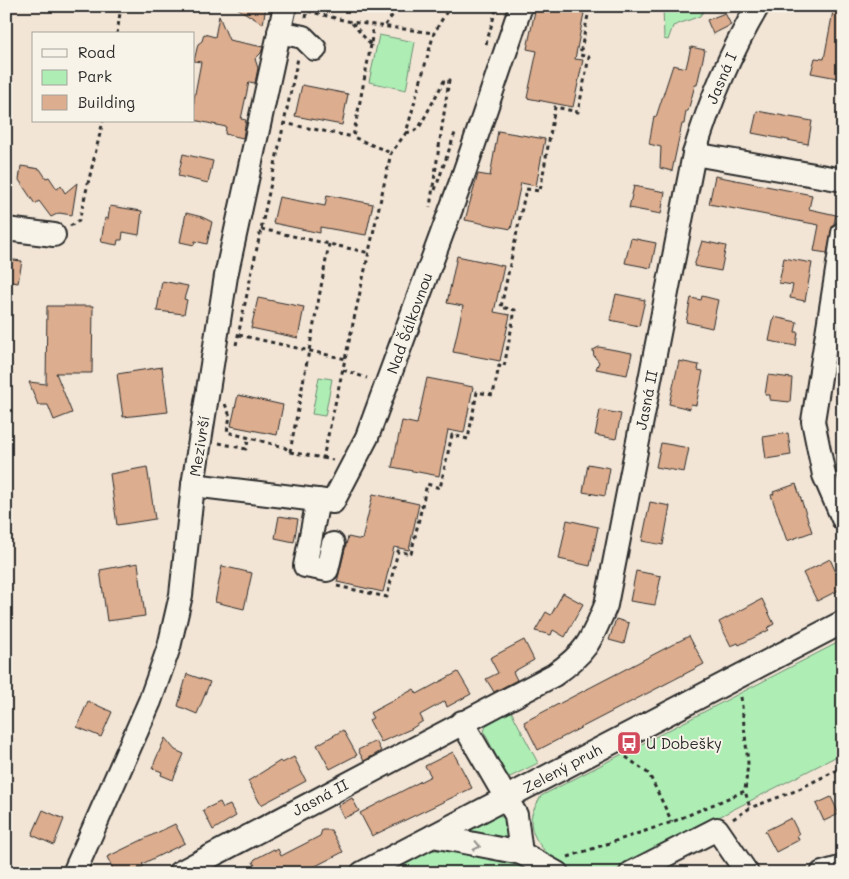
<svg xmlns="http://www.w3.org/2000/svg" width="849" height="879" viewBox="0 0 849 879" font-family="Mali,sans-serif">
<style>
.green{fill:#aeeeb5;stroke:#6c8c70}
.building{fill:#dcad8e;stroke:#2b2b2b}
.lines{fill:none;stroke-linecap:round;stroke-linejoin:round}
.minor-casing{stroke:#2b2b2b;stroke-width:26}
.path{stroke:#2b2b2b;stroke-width:3;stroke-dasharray:4 4;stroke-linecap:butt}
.minor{stroke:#f7f3e8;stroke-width:22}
.oneway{stroke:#918f8a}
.labels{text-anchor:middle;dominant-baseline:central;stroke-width:4;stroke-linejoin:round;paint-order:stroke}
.street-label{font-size:15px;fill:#2b2b2b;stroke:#f7f3e8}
.poi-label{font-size:15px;fill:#2b2b2b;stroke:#f7f3e8;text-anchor:start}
</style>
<rect width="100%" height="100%" fill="#f2e5d6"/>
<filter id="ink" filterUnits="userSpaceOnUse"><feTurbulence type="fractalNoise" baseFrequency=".02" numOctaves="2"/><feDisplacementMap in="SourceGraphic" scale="10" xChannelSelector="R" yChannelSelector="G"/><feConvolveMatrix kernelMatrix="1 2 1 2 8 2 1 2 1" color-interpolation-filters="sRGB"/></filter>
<g filter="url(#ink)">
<g class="green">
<path d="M663 6H707L700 16 673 26 668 40 664 39Z"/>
<path d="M379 35 415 42 406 90 369 82Z"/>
<path d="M319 377 332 379 325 416 312 414Z"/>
<path d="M843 640V753L610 873C601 873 591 874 583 873 559 868 525 841 532 814 534 808 538 802 541 796Z"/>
<path d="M511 711 538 763 510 777 505 773 484 732 486 725Z"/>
<path d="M497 814 507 820 509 834 507 840 466 832Z"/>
<path d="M435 850C472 853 505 857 538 873H381L418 853Z"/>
</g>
<g class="building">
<path d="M234 6H266L263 24Z"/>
<path d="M536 6H576L575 11 584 13 575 59 583 60 573 107 527 98 537 51 527 49Z"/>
<path d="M834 6H843V79L811 73 815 58 824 59Z"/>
<path d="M725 13 731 25 713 34 707 20Z"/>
<path d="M219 16 229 40 263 47 261 53 255 59 258 68 255 83 249 82 241 119 246 120 243 138 225 134 226 127 194 120V99L201 62 194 61 198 44 202 41 204 34 215 37Z"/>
<path d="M691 47 705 50 697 85H695L688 111H686L684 124H682L672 171 660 168 661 147 649 144 654 116 656 117 673 65 686 68Z"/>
<path d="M302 85 348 94 342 125 295 116Z"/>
<path d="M757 111 812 121 808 144 752 133Z"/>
<path d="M498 131 545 139 536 186 521 183 511 229 465 220 478 174 490 176Z"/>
<path d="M183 154 213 161 208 183 178 176Z"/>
<path d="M21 166 40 169 46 178 49 177 57 189 61 186 65 193 77 183 72 215 59 213 51 217 39 201 35 204 19 180Z"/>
<path d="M715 176 812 195 809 209 836 215 827 253 814 251 819 225 709 204Z"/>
<path d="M634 186 665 192 661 214 629 208Z"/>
<path d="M327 195 373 204 366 235 320 227V233L273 223 279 197 325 206Z"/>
<path d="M110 206 142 211 139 235 123 232 122 240H118L117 245 101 242 105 218 108 219Z"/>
<path d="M186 213 202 217 212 222 207 244 195 241 194 245 180 242Z"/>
<path d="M631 238 656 243 651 268 625 263Z"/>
<path d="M702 241 726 246 721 271 694 266Z"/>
<path d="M457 256 504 266 494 312 510 315 500 361 453 352 463 306 447 303Z"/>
<path d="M784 258 812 263 805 301 790 298 793 285 779 283Z"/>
<path d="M6 259 22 261 18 283 6 281Z"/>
<path d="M162 281 188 286 184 299 187 300 184 314 157 311Z"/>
<path d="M616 294 645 300 639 326 610 320Z"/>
<path d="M702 296 718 300 712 328 686 322 691 298 701 300Z"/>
<path d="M258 298 304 307 298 338 251 328Z"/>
<path d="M47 306H93L92 373H56L72 413 54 420 48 405H38L29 382 46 384Z"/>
<path d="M774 317 797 322 795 332H798L796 346 769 341Z"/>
<path d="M599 347 632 353 627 375 596 369 599 362 594 356 593 350Z"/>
<path d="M679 361 699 365 698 370 703 371 696 405 691 404 690 409 669 404Z"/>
<path d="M162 367 168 412 123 417 117 374Z"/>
<path d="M768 375 792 378 790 402 770 400V395H765Z"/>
<path d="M427 378 473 387 464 433 448 430 439 476 392 467 402 421 417 424Z"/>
<path d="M238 395 283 405 277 435 231 426Z"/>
<path d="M600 410 621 414 616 439 595 435Z"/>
<path d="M788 433 791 455 766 459 763 437Z"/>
<path d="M661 443 689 448 684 472 656 467Z"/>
<path d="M588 464 610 468 605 496 583 492Z"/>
<path d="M147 467 155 519 117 525 110 474Z"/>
<path d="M796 484 812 532 787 541 771 495 774 494 773 492Z"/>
<path d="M373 494 419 504 409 550 394 547 383 592 337 582 348 537 362 540Z"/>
<path d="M650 502 670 506 663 545 642 541Z"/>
<path d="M279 516 298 519 294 542 275 538Z"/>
<path d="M567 520 598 527 590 566 559 559Z"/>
<path d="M830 559 843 588 817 601 803 573Z"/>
<path d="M138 563 145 616 107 621 100 570Z"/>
<path d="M222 566 252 573 244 609 215 602Z"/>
<path d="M636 571 661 576 655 605 630 601Z"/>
<path d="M563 593 583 604 565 637 553 630 551 635 535 631 546 612 551 615Z"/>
<path d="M762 599 774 624 767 628 769 630 739 645 738 643 731 646 719 622Z"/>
<path d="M616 619 629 623 624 644 609 640Z"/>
<path d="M689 636 704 664 538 750 524 722Z"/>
<path d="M524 640 534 660 513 672 517 680 494 692 486 679 498 673 490 658Z"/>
<path d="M458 672 471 694 447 707 445 701 420 715 423 721 411 729 381 742 369 720 373 718 370 713 414 689 417 694Z"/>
<path d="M187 674 210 682 197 714 178 706Z"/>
<path d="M88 701 112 712 101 737 77 727Z"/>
<path d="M343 730 357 755 330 769 317 745Z"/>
<path d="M165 738 175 750 184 754 173 780 161 775 162 772 152 768Z"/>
<path d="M376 741 381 751 364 761 358 750Z"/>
<path d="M453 752 472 788 372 836 360 813 431 776 425 766Z"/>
<path d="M294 757 306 781 261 805 248 781 280 761 282 763Z"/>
<path d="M831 797 839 814 824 821 816 804Z"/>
<path d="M352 798 359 811 344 818 338 806Z"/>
<path d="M220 802 223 808 230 805 236 816 213 830 203 810Z"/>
<path d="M43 810 64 819 54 845 32 835Z"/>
<path d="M791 818 799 834 797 835 799 840 776 852 765 831Z"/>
<path d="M175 824 185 843 142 864 144 866 131 873H115L107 857Z"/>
<path d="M322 830H331L343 852 302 873H259L253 862 255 859 274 849 275 851 278 849 281 856 320 836Z"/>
</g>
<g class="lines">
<defs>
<g id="minor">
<path d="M279 32 303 37 315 49"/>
<path d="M694 154 843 180"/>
<path d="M6 229 54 235"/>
<path d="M843 233 813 421 824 475 843 519"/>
<path d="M193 485 333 502 367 437 462 179 521 6"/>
<path d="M318 500 305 566 327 570 333 544"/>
<path d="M462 722 516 815 521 853"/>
<path d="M433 836 521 853 557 873"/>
<path d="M74 873 150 701 169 647 181 595 193 485 226 276 285 6"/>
<path d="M179 873 554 675C587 652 591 641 606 605L694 154C710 100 729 55 758 6"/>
<path d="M362 873 843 622"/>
<path d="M631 873 717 829 747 873"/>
<path d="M822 873 843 867"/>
</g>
</defs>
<use href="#minor" class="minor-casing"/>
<g class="path">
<path d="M308 11 351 22 434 33"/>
<path d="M306 18 308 6"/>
<path d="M352 23 371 45 373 25"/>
<path d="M385 25 395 12 397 6"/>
<path d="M117 34 121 6"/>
<path d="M486 44 497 6"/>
<path d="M371 45 353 137 391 153"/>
<path d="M283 123 353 137"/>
<path d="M406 133 414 131 420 126 444 81 449 80 430 207"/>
<path d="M435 190 455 133"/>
<path d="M70 226 79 221 103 121"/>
<path d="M261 229 370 253"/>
<path d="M239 335 346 359"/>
<path d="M236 345 298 58"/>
<path d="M343 370 367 378"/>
<path d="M225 404 230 416 227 432 284 447 290 452 323 458 391 153 406 133 434 33 450 6"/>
<path d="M219 443 246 449 249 437"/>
<path d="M290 452 329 244"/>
<path d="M323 458 333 460"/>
<path d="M337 586 387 597 398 551 411 554 427 484 440 488 452 435 468 439 477 392 493 395 499 366 504 367 515 310 501 307 526 189 540 191 555 107 578 112 589 57 580 55 589 10 581 6"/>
<path d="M741 697 748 763 745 791"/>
<path d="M626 757 649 774 672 822"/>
<path d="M733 819 750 808 795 791 843 767"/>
<path d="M568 857 672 822 745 791 750 808"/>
</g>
<use href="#minor" class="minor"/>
</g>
<defs><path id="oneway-chevron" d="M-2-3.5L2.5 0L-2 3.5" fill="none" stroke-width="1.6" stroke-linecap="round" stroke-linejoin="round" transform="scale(1.25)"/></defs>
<use class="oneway" href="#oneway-chevron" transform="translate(477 846) rotate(13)"/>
</g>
<defs>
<symbol id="bus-square" viewBox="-11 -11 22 22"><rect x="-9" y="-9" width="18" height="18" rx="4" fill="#d1495b" stroke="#f7f3e8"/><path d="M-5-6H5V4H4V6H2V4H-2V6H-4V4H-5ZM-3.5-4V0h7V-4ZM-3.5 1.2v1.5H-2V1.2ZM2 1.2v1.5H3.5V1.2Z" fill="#fff"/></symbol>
</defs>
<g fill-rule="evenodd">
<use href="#bus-square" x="615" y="729" width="28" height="28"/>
</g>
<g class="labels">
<g class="street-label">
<text transform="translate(721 78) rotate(-67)">Jasná I</text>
<text transform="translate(409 323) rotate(-70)">Nad Šálkovnou</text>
<text transform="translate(646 400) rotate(-79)">Jasná II</text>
<text transform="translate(199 446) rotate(-81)">Mezivrší</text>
<text transform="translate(562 768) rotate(-28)">Zelený pruh</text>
<text transform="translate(320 797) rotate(-28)">Jasná II</text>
</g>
<g class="poi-label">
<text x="646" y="743">U Dobešky</text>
</g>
</g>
<rect width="849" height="879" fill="none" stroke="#f7f3e8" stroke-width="25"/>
<rect x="12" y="12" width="824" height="854" fill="none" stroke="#2b2b2b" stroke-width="2" filter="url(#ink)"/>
<rect x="32" y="32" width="162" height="90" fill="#f7f3e8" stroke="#a5a39c"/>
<rect x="42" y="49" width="25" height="8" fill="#f7f3e8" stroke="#a5a39c"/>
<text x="78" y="58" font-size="15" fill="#2b2b2b">Road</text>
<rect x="42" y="70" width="25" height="15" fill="#aeeeb5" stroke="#a5a39c"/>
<text x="78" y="82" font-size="15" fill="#2b2b2b">Park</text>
<rect x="42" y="95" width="25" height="15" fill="#dcad8e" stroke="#a5a39c"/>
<text x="78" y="108" font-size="15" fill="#2b2b2b">Building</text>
</svg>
